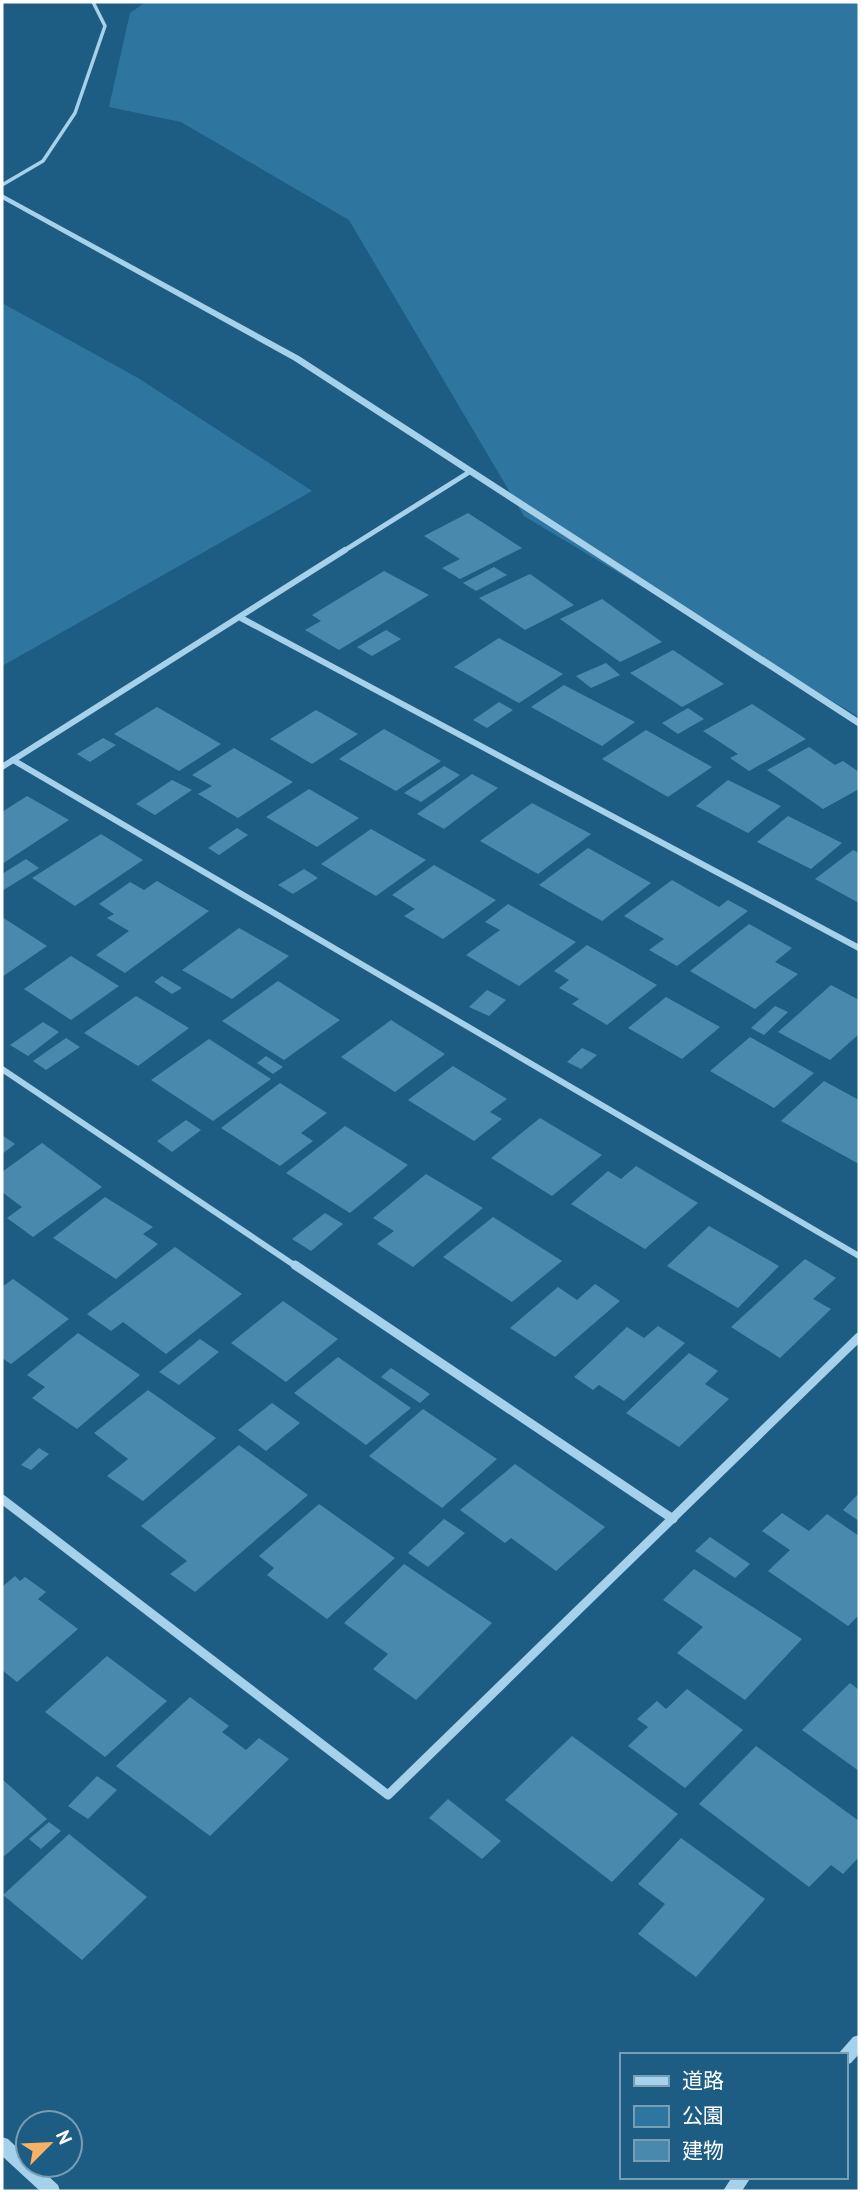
<svg xmlns="http://www.w3.org/2000/svg" width="861" height="2193" viewBox="0 0 861 2193" font-family="'PT Sans','Noto Sans JP',sans-serif">
<style>
.green{fill:#2e76a0}
.building{fill:#4a89ae}
.lines{fill:none;stroke-linecap:round;stroke-linejoin:round}
.service{stroke:#a5d1ea;stroke-width:3.5}
.minor-far2{stroke:#a5d1ea;stroke-width:5}
.minor-far1{stroke:#a5d1ea;stroke-width:6}
.minor{stroke:#a5d1ea;stroke-width:9}
.tertiary{fill:#a5d1ea;fill-rule:evenodd}
</style>
<rect width="100%" height="100%" fill="#1e5d83"/>
<g class="green">
<path d="M146 2H859V717L524 516 349 220 181 122 109 107 130 13Z"/>
<path d="M2 303 138 378 312 491 2 666Z"/>
</g>
<g class="building">
<path d="M468 513 522 548 460 579 442 568 460 559 424 536Z"/>
<path d="M494 567 507 575 476 591 463 583Z"/>
<path d="M384 571 429 595 339 650 305 630 321 621 312 615Z"/>
<path d="M530 574 574 605 525 630 479 598Z"/>
<path d="M602 599 662 642 620 662 560 619Z"/>
<path d="M386 630 401 639 372 656 357 647Z"/>
<path d="M499 638 563 674 519 703 454 667Z"/>
<path d="M673 650 724 684 682 707 630 673Z"/>
<path d="M606 663 620 675 591 688 576 676Z"/>
<path d="M564 685 635 722 602 746 531 707Z"/>
<path d="M499 702 513 710 487 728 473 720Z"/>
<path d="M752 704 806 739 749 771 730 758 738 754 703 731Z"/>
<path d="M157 707 221 744 179 771 114 734Z"/>
<path d="M688 708 704 719 678 734 662 723Z"/>
<path d="M316 710 358 734 312 764 270 739Z"/>
<path d="M384 729 441 761 396 791 339 759Z"/>
<path d="M646 730 712 767 668 797 602 759Z"/>
<path d="M103 738 116 745 90 762 77 754Z"/>
<path d="M809 747 835 765 843 761 859 772V789L823 809 767 770Z"/>
<path d="M234 748 293 782 238 818 198 794 212 786 192 775Z"/>
<path d="M444 766 460 775 421 802 404 793Z"/>
<path d="M472 774 498 788 444 829 417 814Z"/>
<path d="M172 780 192 790 155 815 136 804Z"/>
<path d="M728 780 781 806 748 833 696 806Z"/>
<path d="M309 789 359 818 317 847 266 817Z"/>
<path d="M27 796 69 820 2 864V812Z"/>
<path d="M532 803 591 834 538 874 480 841Z"/>
<path d="M788 816 842 843 811 869 757 842Z"/>
<path d="M237 828 248 835 219 855 208 848Z"/>
<path d="M371 829 426 860 376 896 321 864Z"/>
<path d="M101 834 143 860 75 906 32 878Z"/>
<path d="M588 848 651 883 602 921 539 885Z"/>
<path d="M853 850 859 853V903L815 879Z"/>
<path d="M26 859 39 868 2 891V874Z"/>
<path d="M434 865 496 900 443 939 404 916 415 909 392 895Z"/>
<path d="M304 869 318 878 293 894 278 885Z"/>
<path d="M672 880 719 907 728 900 748 911 677 966 649 950 664 939 624 916Z"/>
<path d="M157 881 209 911 125 973 96 955 129 931 107 918 114 914 99 904 130 882 144 890Z"/>
<path d="M508 904 576 942 519 986 466 955 500 930 485 922Z"/>
<path d="M2 917 47 946 2 977Z"/>
<path d="M749 924 792 948 775 962 798 974 755 1009 690 971Z"/>
<path d="M239 928 289 956 232 999 182 970Z"/>
<path d="M587 945 657 985 607 1025 572 1004 579 999 559 988 569 980 554 971Z"/>
<path d="M71 956 119 986 71 1020 24 989Z"/>
<path d="M162 976 182 988 172 994 154 982Z"/>
<path d="M278 981 340 1020 284 1060 222 1021Z"/>
<path d="M831 985 859 1000V1034L830 1060 778 1032Z"/>
<path d="M487 990 506 1000 489 1016 469 1007Z"/>
<path d="M136 996 189 1028 138 1066 84 1033Z"/>
<path d="M666 997 720 1027 682 1059 628 1028Z"/>
<path d="M775 1006 788 1012 764 1035 751 1028Z"/>
<path d="M391 1020 445 1054 395 1092 341 1057Z"/>
<path d="M43 1022 59 1032 28 1056 10 1045Z"/>
<path d="M750 1037 814 1073 774 1108 710 1071Z"/>
<path d="M66 1038 80 1047 46 1070 33 1061Z"/>
<path d="M209 1039 271 1079 213 1121 151 1080Z"/>
<path d="M582 1048 597 1055 581 1069 567 1062Z"/>
<path d="M266 1056 283 1067 273 1074 257 1063Z"/>
<path d="M453 1066 507 1099 490 1112 502 1119 474 1141 408 1100Z"/>
<path d="M824 1081 859 1100V1164L781 1121Z"/>
<path d="M280 1083 327 1113 301 1133 313 1141 280 1166 221 1128Z"/>
<path d="M540 1118 602 1155 552 1196 491 1158Z"/>
<path d="M186 1120 201 1130 172 1152 157 1141Z"/>
<path d="M345 1126 408 1165 350 1213 286 1173Z"/>
<path d="M2 1135 15 1144 2 1154Z"/>
<path d="M42 1143 102 1187 33 1237 7 1218 22 1207 2 1192V1172Z"/>
<path d="M636 1166 698 1203 645 1249 571 1204 608 1171 621 1179Z"/>
<path d="M426 1174 483 1208 413 1267 377 1244 394 1231 373 1218Z"/>
<path d="M105 1197 153 1227 143 1234 158 1244 116 1279 53 1238Z"/>
<path d="M325 1213 343 1224 311 1251 292 1239Z"/>
<path d="M493 1217 562 1261 512 1302 443 1257Z"/>
<path d="M709 1226 779 1266 738 1308 667 1266Z"/>
<path d="M175 1247 242 1294 166 1354 123 1322 111 1331 87 1314Z"/>
<path d="M805 1259 836 1278 813 1299 831 1309 780 1358 731 1327Z"/>
<path d="M13 1279 69 1319 11 1364 2 1358V1287Z"/>
<path d="M595 1284 620 1301 555 1357 510 1328 558 1287 577 1300Z"/>
<path d="M283 1301 338 1339 286 1382 231 1343Z"/>
<path d="M658 1326 685 1343 624 1401 599 1385 593 1390 574 1377 627 1327 644 1338Z"/>
<path d="M78 1333 140 1375 77 1429 32 1398 45 1387 27 1375Z"/>
<path d="M200 1339 219 1352 179 1385 159 1372Z"/>
<path d="M689 1353 718 1371 705 1384 729 1399 679 1447 626 1413Z"/>
<path d="M338 1357 411 1408 366 1445 294 1393Z"/>
<path d="M391 1368 430 1394 420 1403 381 1377Z"/>
<path d="M148 1390 216 1438 143 1501 107 1476 128 1459 94 1433Z"/>
<path d="M272 1403 300 1423 266 1451 238 1430Z"/>
<path d="M423 1409 497 1459 442 1508 369 1456Z"/>
<path d="M239 1445 308 1495 195 1592 170 1574 187 1561 141 1526Z"/>
<path d="M39 1448 49 1454 31 1470 21 1465Z"/>
<path d="M515 1464 605 1527 556 1571 511 1538 505 1543 460 1510Z"/>
<path d="M859 1493V1521L843 1510Z"/>
<path d="M319 1504 395 1558 327 1619 267 1575 274 1568 259 1556Z"/>
<path d="M782 1513 809 1531 827 1514 859 1536V1615L848 1626 768 1571 790 1550 762 1531Z"/>
<path d="M444 1519 465 1533 428 1567 408 1553Z"/>
<path d="M710 1537 750 1564 735 1578 695 1551Z"/>
<path d="M404 1564 492 1623 416 1700 373 1669 388 1654 344 1623Z"/>
<path d="M694 1569 802 1639 745 1700 677 1653 703 1627 663 1600Z"/>
<path d="M15 1576 20 1581 25 1577 46 1592 38 1599 78 1629 17 1682 2 1670V1587Z"/>
<path d="M107 1656 167 1701 105 1757 45 1712Z"/>
<path d="M850 1683 859 1690V1771L802 1730Z"/>
<path d="M687 1689 743 1730 685 1788 628 1746 648 1727 637 1719 657 1701 666 1709Z"/>
<path d="M190 1697 229 1726 222 1732 246 1750 259 1738 289 1759 210 1836 116 1766Z"/>
<path d="M572 1736 678 1814 612 1882 505 1800Z"/>
<path d="M756 1746 859 1821V1857L843 1874 831 1865 809 1887 699 1804Z"/>
<path d="M97 1776 117 1790 88 1819 68 1806Z"/>
<path d="M2 1779 47 1819 2 1858Z"/>
<path d="M448 1799 501 1841 482 1859 429 1818Z"/>
<path d="M49 1822 61 1831 41 1849 29 1839Z"/>
<path d="M69 1834 147 1897 82 1960 3 1895Z"/>
<path d="M681 1838 765 1899 696 1977 638 1934 665 1904 638 1884Z"/>
</g>
<g class="lines">
<path class="service" d="M2 185 43 161 75 113 105 26 93 2"/>
<path class="minor-far2" d="M342 552 471 471"/>
<g class="minor-far1">
<path d="M241 618 859 948"/>
<path d="M13 760 859 1256"/>
<path d="M2 767 345 550"/>
<path d="M2 1069 297 1267"/>
</g>
<g class="minor">
<path d="M295 1265 673 1519"/>
<path d="M2 1499 388 1795 859 1337"/>
</g>
<g class="tertiary">
<path d="M2 194 299 356 859 719V727L293 360 2 199Z"/>
<path d="M859 2035V2054L851 2063 845 2065V2055H838L839 2053 853 2037Z"/>
<path d="M2 2137 8 2139 28 2158V2165H36L58 2185 60 2191H40L2 2156Z"/>
<path d="M732 2177H751L742 2191H723Z"/>
</g>
</g>
<rect width="861" height="2193" fill="none" stroke="#ffffff" stroke-width="7"/>
<rect x="620" y="2053" width="228" height="126" fill="#1e5d83" stroke="#789eb5" stroke-width="2"/>
<rect x="634" y="2076" width="35" height="10" fill="#a5d1ea" stroke="#789eb5" stroke-width="2"/>
<text x="682" y="2088" font-size="21" fill="#ffffff">道路</text>
<rect x="634" y="2106" width="35" height="21" fill="#2e76a0" stroke="#789eb5" stroke-width="2"/>
<text x="682" y="2123" font-size="21" fill="#ffffff">公園</text>
<rect x="634" y="2140" width="35" height="21" fill="#4a89ae" stroke="#789eb5" stroke-width="2"/>
<text x="682" y="2158" font-size="21" fill="#ffffff">建物</text>
<g transform="translate(49 2144) rotate(66)"><circle r="33" fill="#1e5d83" stroke="#789eb5" stroke-width="2"/>
<path d="M0-5L12 26L0 18L-12 26Z" fill="#f8b264"/>
<text y="-10" font-size="19" font-weight="bold" text-anchor="middle" fill="#ffffff">N</text>
</g>
</svg>
